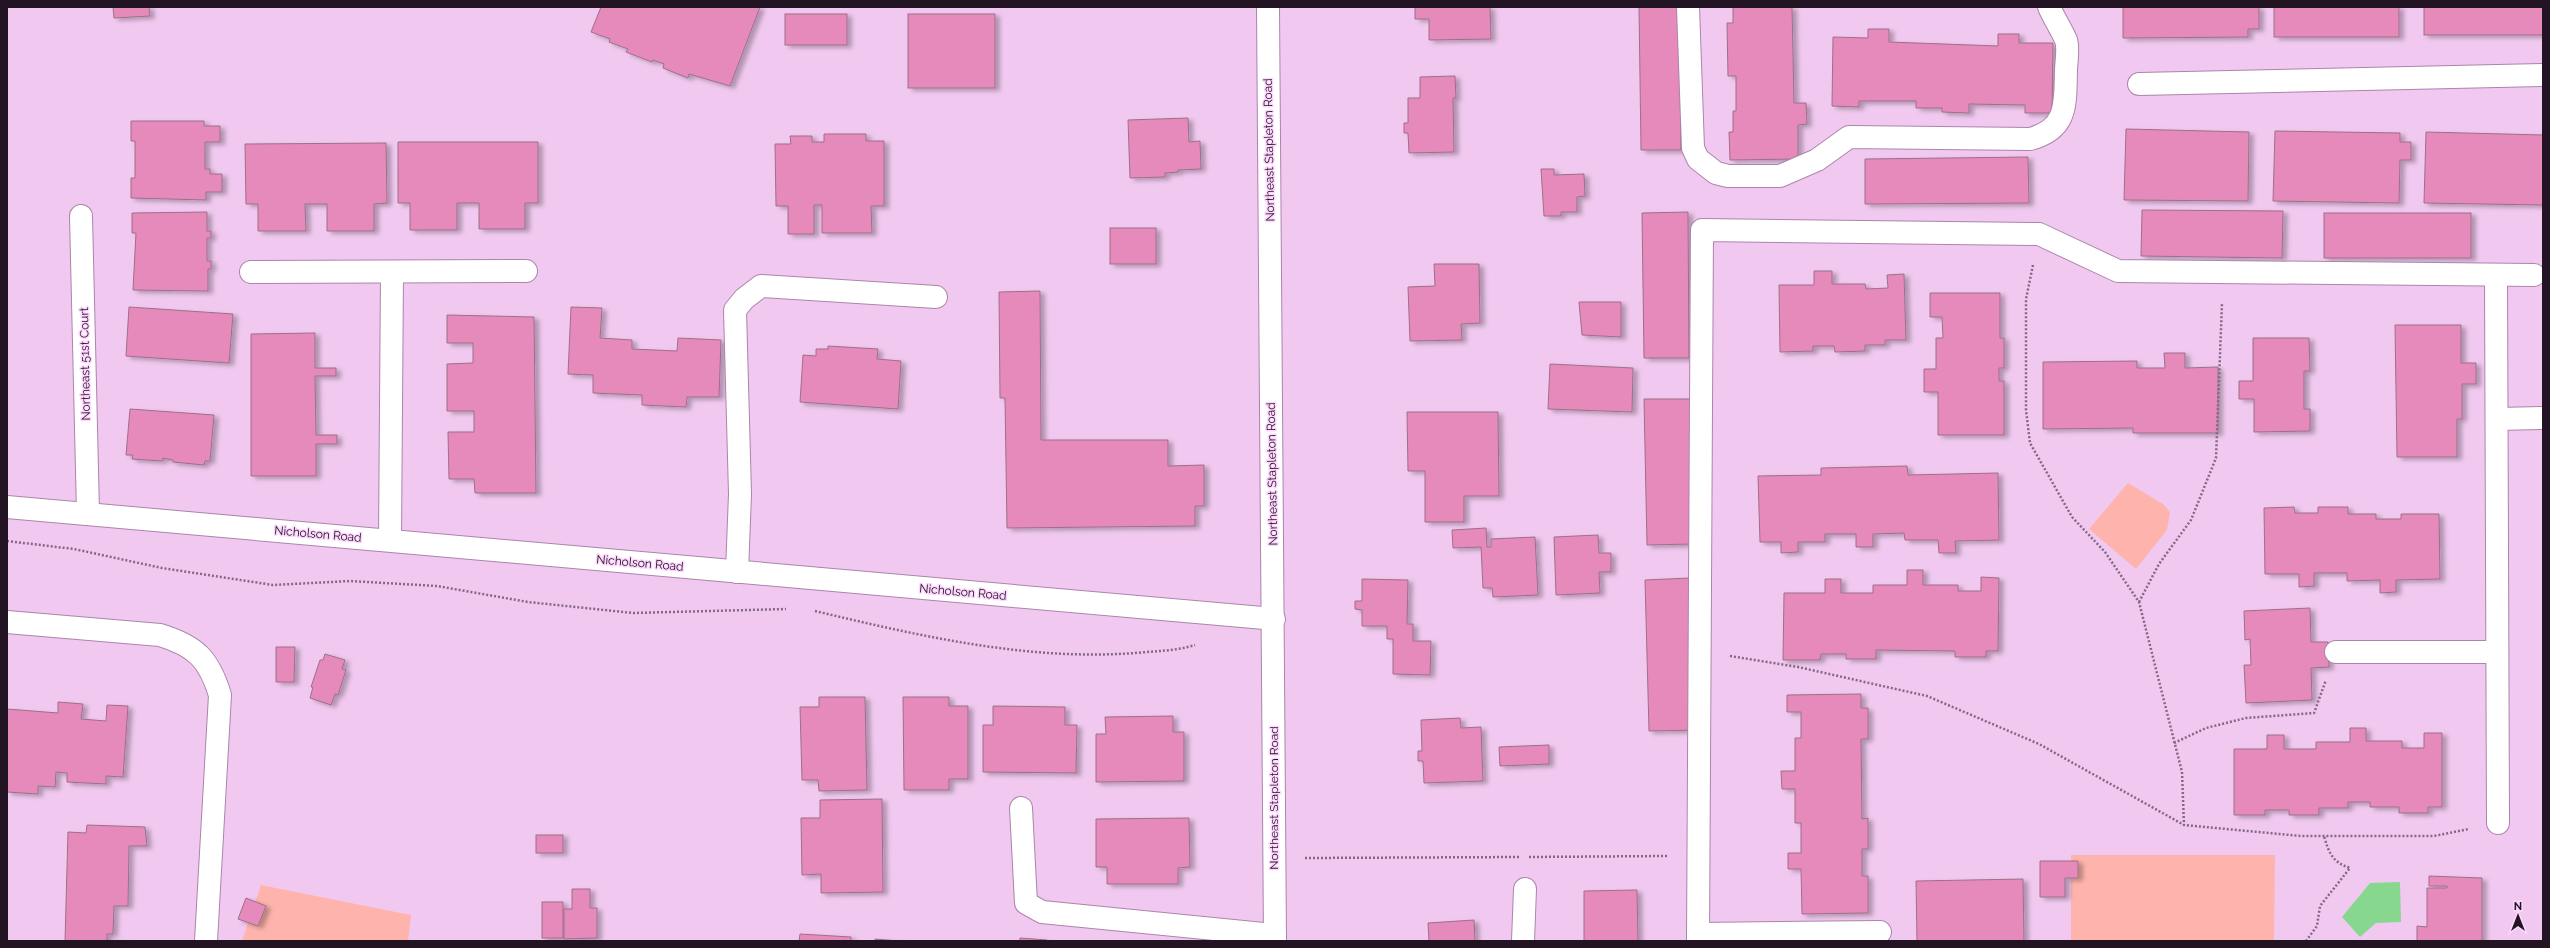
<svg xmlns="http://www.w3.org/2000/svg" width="2550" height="948" viewBox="0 0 2550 948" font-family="Raleway,sans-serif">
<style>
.green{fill:#feb4ac}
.water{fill:#88d78f}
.building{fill:#e58abb;stroke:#9e6f88;filter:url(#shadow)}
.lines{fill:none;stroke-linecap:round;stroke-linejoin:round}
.minor-casing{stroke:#ab85ab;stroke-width:24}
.path{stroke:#826882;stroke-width:2.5;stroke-dasharray:2 2;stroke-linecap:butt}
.minor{stroke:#fff;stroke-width:22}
.labels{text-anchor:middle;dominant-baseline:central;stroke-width:3;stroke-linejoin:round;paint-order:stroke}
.street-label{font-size:12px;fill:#221422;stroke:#fed6fe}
</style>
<defs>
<filter id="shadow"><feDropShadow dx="4.5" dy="2.5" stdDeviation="2" flood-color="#0004"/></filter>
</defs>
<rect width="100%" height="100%" fill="#f1c9f0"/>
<g class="green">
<path d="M2128 483 2163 504 2170 512 2167 530 2136 569 2089 529Z"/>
<path d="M2071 855H2275L2274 941H2071Z"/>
<path d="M261 885 411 915 408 941H242Z"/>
</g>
<path class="water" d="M2400 882 2401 922 2376 923 2360 937 2342 917 2370 883Z"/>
<g class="building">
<path d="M113 7H149L150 16 114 18Z"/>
<path d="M601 7H760L730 86 689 74 688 78 663 68 664 64 653 60 652 62 626 52 628 49 609 42 610 39 591 32Z"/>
<path d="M1415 7H1490L1491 39 1429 40V19H1415Z"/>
<path d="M1639 7H1679L1681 150H1641Z"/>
<path d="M1733 7H1792L1794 103H1806L1807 124 1798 125V159L1730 160 1729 132H1733V111H1736V76H1728L1727 23H1733Z"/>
<path d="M2123 7H2259V29H2248V37L2123 38Z"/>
<rect x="2274" y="7" width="125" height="30"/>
<rect x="2424" y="7" width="119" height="28"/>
<rect x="785" y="14" width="62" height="31"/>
<rect x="908" y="14" width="87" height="74"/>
<path d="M1868 29H1889V42L1998 46V34H2019V43H2053L2052 113H2025V105L1969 104V113L1942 112V108H1916V101H1859V107L1832 106 1833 37 1868 38Z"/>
<path d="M1455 76 1456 98H1453L1454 152 1409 153 1408 133H1404V123H1408V98H1420V77Z"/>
<path d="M1188 118 1189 142 1200 141 1201 169 1178 170V172L1165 173V177L1130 178 1128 120Z"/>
<path d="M131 121H204V126H220V142H205V169H210V174H222V192H206V200L131 198V178H135V141H131Z"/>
<path d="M2126 129 2249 132 2248 201 2124 200Z"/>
<path d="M2275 131 2400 133V142H2411V160H2400L2399 203 2273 201Z"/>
<path d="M2426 132 2543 135V205L2424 203Z"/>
<path d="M824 134H866V141H884V206H871L872 233H822V205H814V234H788V206H776L775 144H791L790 136H812V142H824Z"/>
<path d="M398 142H538V203H525V229H479V203H457V230H410V203H398Z"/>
<path d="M386 143 387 203 374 204V231H327V204H305L306 231H258V204H246L245 144Z"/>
<path d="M2028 157 2029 203 1865 204V159Z"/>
<path d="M1541 169H1554V175L1584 174 1585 196 1577 197V212H1561V216H1544Z"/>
<path d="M2142 210 2283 211 2282 258 2141 256Z"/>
<path d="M207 212V231H211V238H207V261H211V269H208V291L133 290 136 233H132V213Z"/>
<path d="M1688 212 1689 358H1644L1642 213Z"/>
<rect x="2324" y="213" width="147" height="45"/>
<rect x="1110" y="228" width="46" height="36"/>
<path d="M1434 264H1479L1480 323 1461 324 1462 340 1410 341 1408 287 1435 286Z"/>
<path d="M1814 271H1832V284H1865L1866 289 1888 288 1887 275 1904 274 1906 340H1885V345H1865V351L1835 352 1834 346H1813V351L1780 352 1779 285H1814Z"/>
<path d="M1040 291 1041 440H1168V466L1204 465V506H1195V526L1007 528 1005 398H1000L999 292Z"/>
<path d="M1930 293H2000V338H2004V368H1999V381H2004V435H1938V392H1924V369H1936V338H1943L1942 317H1930Z"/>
<path d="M1579 302H1621V337L1582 335Z"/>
<path d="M129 307 233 314 229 363 126 356Z"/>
<path d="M571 307 602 308 600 338 632 340V349L677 351 678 338 721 340 719 397H687L686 407 642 405V395L593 393V375L568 374Z"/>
<path d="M447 315 534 317 536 493H475L474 479H449L448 432H474V411H447V364L473 363V343H447Z"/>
<path d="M2395 325H2461V363H2476V384H2462V419H2457V457H2397Z"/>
<path d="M315 333V368H336V376H315L316 435H337V444H316V476H251V334Z"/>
<path d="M2253 338H2309L2310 371H2304V409H2310V431L2254 432V399H2239V381H2253Z"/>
<path d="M828 346 878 349 877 359 901 361 898 409 800 402 803 355 816 356V349H828Z"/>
<path d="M2164 353H2185V368L2218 367V433H2133V428L2043 429V362L2137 361V368H2165Z"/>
<path d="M1550 364 1633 368 1632 412 1548 409Z"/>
<path d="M1644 399H1690L1692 544 1647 545Z"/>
<path d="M130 409 214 415 210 461H205L204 465 173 462V460L163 458 162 461 132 459 133 455H126Z"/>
<path d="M1407 412H1498L1499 496H1464V522H1425V471H1408Z"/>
<path d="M1907 466 1908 475 1998 473 1999 540 1955 541 1956 553H1939L1938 540H1905L1904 533 1873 534V547H1856V534H1825V542H1798V552L1781 553V542H1760L1758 476 1821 475V468Z"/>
<path d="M2294 507 2295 513H2318V507H2348V514H2376V519H2401V514H2439L2440 579 2396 580V592L2380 593V580L2347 581V573H2314V586L2299 587V574H2265L2264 508Z"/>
<path d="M1486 528 1487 547H1491V539L1535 537 1538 595 1493 597 1492 588H1483L1481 547 1453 548 1452 530Z"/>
<path d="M1598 535 1599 553H1611V572H1599L1600 593 1556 595 1554 537Z"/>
<path d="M1907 570H1923V585H1958V591H1981V577L1999 578 1998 651H1986V657H1955V651L1876 650V659H1846V654H1821L1820 660H1783L1784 593H1825V579H1841V593H1873V585H1907Z"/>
<path d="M1690 578 1694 730 1649 731 1645 580Z"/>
<path d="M1362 579 1408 580 1407 624H1413V641H1431L1430 675 1393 674V639H1387V626H1362V610L1355 609V601H1362Z"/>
<path d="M2310 608 2311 642H2328L2329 667 2311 668 2312 700 2246 703 2244 665H2251L2250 639 2245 640 2244 611Z"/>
<path d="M276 647H295L294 682H276Z"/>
<path d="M325 654 345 660 342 669 346 670 338 695 335 694 331 705 310 698 313 687H311L320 660H323Z"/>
<path d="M1861 694V708H1868V739H1861L1862 819 1868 818V849H1862V876H1868V913L1802 914 1801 869H1788V853H1801V823H1795V789H1782L1781 771H1795V738H1801V712H1787V695Z"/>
<path d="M819 697H865L867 790 819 791 818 780H802L800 707H819Z"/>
<path d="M903 697H949V706H968V779H949V790H904Z"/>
<path d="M58 702 83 704 81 719 106 721 107 705 128 706 123 777 106 776V784L67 782V773L56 772 55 787 38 786V794L7 792V709L58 713Z"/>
<path d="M993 706 1065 707V725H1077L1076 773 983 772V725H993Z"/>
<path d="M1173 716V732H1184V781L1096 782V734H1106L1105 717Z"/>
<path d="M1460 718 1461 728 1481 727 1483 781 1424 783 1423 761H1418V751H1422L1421 720Z"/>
<path d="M2350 728H2366V741H2402V748H2424V733H2442V807H2428V813H2399V807H2370V802H2348V808H2319V815H2289V810H2265V815H2234V749H2267V735H2284V749H2316V742H2350Z"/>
<path d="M1549 745V764L1500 766 1499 747Z"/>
<path d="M882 799 883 892 821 893V874L802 875 801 818H820V800Z"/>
<path d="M1189 818 1190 867 1178 868V884H1107V867H1096V819Z"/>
<path d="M87 825 145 827 147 846H129L128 906H114L113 934H107V940L122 941H65L68 832 86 833Z"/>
<rect x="536" y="835" width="27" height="18"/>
<path d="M2040 861H2078V878H2065V897H2040Z"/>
<path d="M2429 876 2482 878V941H2417V926L2427 927V888H2447V886H2429Z"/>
<path d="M2023 879 2024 941H1917L1916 881Z"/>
<path d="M572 889H590V908H597V938L564 939V909H572Z"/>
<path d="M1637 890 1638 941H1584V891Z"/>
<path d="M246 898 266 906 258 926 238 919Z"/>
<rect x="542" y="902" width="21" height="36"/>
<path d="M1474 920 1475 941H1429L1428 923Z"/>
<path d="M800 934 851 937V941H799Z"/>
<path d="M1020 938 1047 940V941H1020Z"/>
<path d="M875 939 899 941H875Z"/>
</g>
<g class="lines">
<defs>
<g id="minor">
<path d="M1268 7 1275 941"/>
<path d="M1688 7 1693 148 1698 159 1716 173 1728 176H1780L1817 160 1849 137 2030 139C2068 129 2065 104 2066 71 2066 62 2069 49 2066 40 2061 29 2054 18 2049 7"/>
<path d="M2139 84 2543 75"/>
<path d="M81 216 88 513"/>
<path d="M251 272 526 271"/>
<path d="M2496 275 2498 823"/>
<path d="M2497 419 2543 418"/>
<path d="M7 507 1274 619"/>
<path d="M390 540 392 272"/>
<path d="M737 572 740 494 735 310 744 299 761 286 936 297"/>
<path d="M7 622 160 635C196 646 209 659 220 695L206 941"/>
<path d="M2336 652H2497"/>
<path d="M1021 808 1026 903 1042 912 1275 935"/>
<path d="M1698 934 1880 932"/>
<path d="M1523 941 1525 889"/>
<path d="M1698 941 1702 230 2039 234 2118 271 2534 275"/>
</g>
</defs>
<use href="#minor" class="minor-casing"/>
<g class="path">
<path d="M2033 265 2026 299V410L2030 443 2072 517 2105 552 2139 602 2182 772 2184 825"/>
<path d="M7 541 74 549 162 568 273 585 350 581 437 586 528 602 633 613 786 609"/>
<path d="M2139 602 2159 564 2191 520 2216 458 2222 303"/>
<path d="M815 611C920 636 1027 661 1135 653 1156 651 1176 651 1195 645"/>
<path d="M1730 656 1798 667 1927 696 2039 744 2184 825 2301 836H2434L2469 829"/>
<path d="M2174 743 2206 728 2246 718 2314 713 2326 680"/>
<path d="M1529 857 1668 856"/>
<path d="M1305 858 1520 857"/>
<path d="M2306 941 2317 926 2320 906 2350 868C2332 862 2329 853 2324 836"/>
</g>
<use href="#minor" class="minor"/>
</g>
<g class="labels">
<g class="street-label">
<text transform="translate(1269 150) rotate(-91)">Northeast Stapleton Road</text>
<text transform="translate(85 364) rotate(-91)">Northeast 51st Court</text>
<text transform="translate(1272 474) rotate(-91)">Northeast Stapleton Road</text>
<text transform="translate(318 534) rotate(5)">Nicholson Road</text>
<text transform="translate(640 563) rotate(5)">Nicholson Road</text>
<text transform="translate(963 592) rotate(5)">Nicholson Road</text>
<text transform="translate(1274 798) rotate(-90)">Northeast Stapleton Road</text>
</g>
</g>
<rect width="2550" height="948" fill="none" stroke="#221422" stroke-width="16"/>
<g transform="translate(2518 916)" stroke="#fed6fe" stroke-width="3" paint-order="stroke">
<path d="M0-3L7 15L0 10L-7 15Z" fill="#221422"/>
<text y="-6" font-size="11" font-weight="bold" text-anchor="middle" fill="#221422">N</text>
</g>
</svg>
